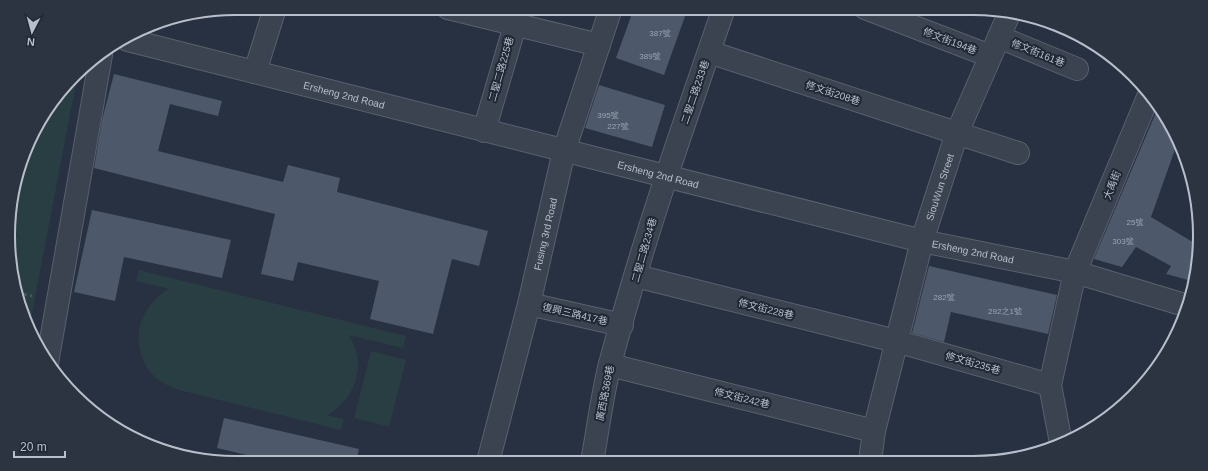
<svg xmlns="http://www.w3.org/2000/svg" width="1208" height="471" viewBox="0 0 1208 471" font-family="Arial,'Noto Sans TC',sans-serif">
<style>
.green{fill:#293e42}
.building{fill:#4d586a}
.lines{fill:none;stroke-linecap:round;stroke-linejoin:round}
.minor-casing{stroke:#59616e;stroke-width:24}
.path{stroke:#475b5f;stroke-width:2.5;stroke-dasharray:3 3;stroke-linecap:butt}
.minor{stroke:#3b4351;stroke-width:22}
.labels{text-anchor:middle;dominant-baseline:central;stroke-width:4;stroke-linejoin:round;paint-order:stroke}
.number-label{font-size:8px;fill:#9da5b3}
.street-label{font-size:10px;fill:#b8bfcb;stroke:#202836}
.rim{fill:none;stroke:#b8bfcb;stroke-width:2}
</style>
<rect width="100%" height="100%" fill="#273141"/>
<g class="green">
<path d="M78 73 30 324 12 280 10 206 38 122Z"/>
<path d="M139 270 406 336 403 348 348 335C369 362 355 400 327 415L344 419 341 430 183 391C171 387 159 383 151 373 128 344 138 307 169 289L136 281Z"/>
<path d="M371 351 406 360 389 427 354 418Z"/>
</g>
<g class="building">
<path d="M634 8H688L664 75 616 58Z"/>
<path d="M114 74 222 101 218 116 170 104 158 151 283 182 288 165 340 178 337 192 488 231 479 266 452 259 433 334 370 319 379 281 298 262 293 281 261 274 275 214 94 168 102 120Z"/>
<path d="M599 85 665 105 652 147 585 128Z"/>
<path d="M1157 110 1176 135 1178 141 1151 217 1196 244 1192 281 1166 274 1171 266 1136 247 1122 267 1094 259Z"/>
<path d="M92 210 231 240 222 278 124 257 115 301 74 292Z"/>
<path d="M929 266 1057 295 1048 334 951 312 944 342 912 333Z"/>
<path d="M224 418 359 449 356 463H281L217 448Z"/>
</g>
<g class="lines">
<defs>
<g id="minor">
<path d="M448 8 599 45"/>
<path d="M865 8 990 56"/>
<path d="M999 37 1077 69"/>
<path id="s1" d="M128 40 922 241 1075 272 1188 306"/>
<path d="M709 52 1018 153"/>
<path d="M255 72 275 8"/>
<path d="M484 131 520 8"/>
<path d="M636 276 896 341 1050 385"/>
<path d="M529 304 622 325"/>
<path d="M47 363 101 55"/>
<path d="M610 365 874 431"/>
<path d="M1061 443 1050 385 1075 272 1148 97"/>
<path id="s2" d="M870 461 874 431 922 241 957 133 1009 14"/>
<path id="s3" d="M488 462 529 304 564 151 611 8"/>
<path d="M592 462C598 429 602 396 610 364 642 243 683 126 724 8"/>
</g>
</defs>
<use href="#minor" class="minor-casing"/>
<g class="path">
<path d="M18 293 32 296"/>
<path d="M20 298 21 293"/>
</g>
<use href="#minor" class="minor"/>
</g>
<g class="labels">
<g class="number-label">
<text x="660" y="33">387號</text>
<text x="650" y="56">389號</text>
<text x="608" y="115">395號</text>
<text x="618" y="126">227號</text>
<text x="1135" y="222">25號</text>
<text x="1123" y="241">303號</text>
<text x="944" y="297">282號</text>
<text x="1005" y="311">292之1號</text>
</g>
<g class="street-label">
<text transform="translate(950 41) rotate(21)">修文街194巷</text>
<text transform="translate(1038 53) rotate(22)">修文街161巷</text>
<text transform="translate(501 69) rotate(-74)">二聖二路225巷</text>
<text transform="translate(695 92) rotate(-71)">二聖二路233巷</text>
<text transform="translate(833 93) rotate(18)">修文街208巷</text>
<text stroke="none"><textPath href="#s1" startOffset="223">Ersheng 2nd Road</textPath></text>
<text stroke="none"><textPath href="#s1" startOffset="547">Ersheng 2nd Road</textPath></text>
<text transform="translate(1112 185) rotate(-68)">大禹街</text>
<text stroke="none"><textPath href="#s2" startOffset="283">SiouWun Street</textPath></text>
<text stroke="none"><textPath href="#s3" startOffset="235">Fusing 3rd Road</textPath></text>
<text transform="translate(644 250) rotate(-74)">二聖二路234巷</text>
<text stroke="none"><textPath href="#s1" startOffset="871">Ersheng 2nd Road</textPath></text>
<text transform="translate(766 309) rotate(14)">修文街228巷</text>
<text transform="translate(575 314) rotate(13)">復興三路417巷</text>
<text transform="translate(973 363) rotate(16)">修文街235巷</text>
<text transform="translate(605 393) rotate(-79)">廣西路369巷</text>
<text transform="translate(742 398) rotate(14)">修文街242巷</text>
</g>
</g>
<path d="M0 0H1208V471H0ZM235 15H973A220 220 0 0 1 1193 235V236A220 220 0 0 1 973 456H235A220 220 0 0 1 15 236V235A220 220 0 0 1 235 15Z" fill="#2c3442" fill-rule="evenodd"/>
<path class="rim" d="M235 15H973A220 220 0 0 1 1193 235V236A220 220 0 0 1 973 456H235A220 220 0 0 1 15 236V235A220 220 0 0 1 235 15Z"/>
<g transform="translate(32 32) rotate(186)" stroke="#202836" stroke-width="3" paint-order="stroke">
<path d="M0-3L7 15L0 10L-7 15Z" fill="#b8bfcb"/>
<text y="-6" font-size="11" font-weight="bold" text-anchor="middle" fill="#b8bfcb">N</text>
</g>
<path d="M14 451v6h51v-6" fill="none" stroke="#b8bfcb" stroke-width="2"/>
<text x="20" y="451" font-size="12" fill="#b8bfcb" stroke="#202836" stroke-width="3" paint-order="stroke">20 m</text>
</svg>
